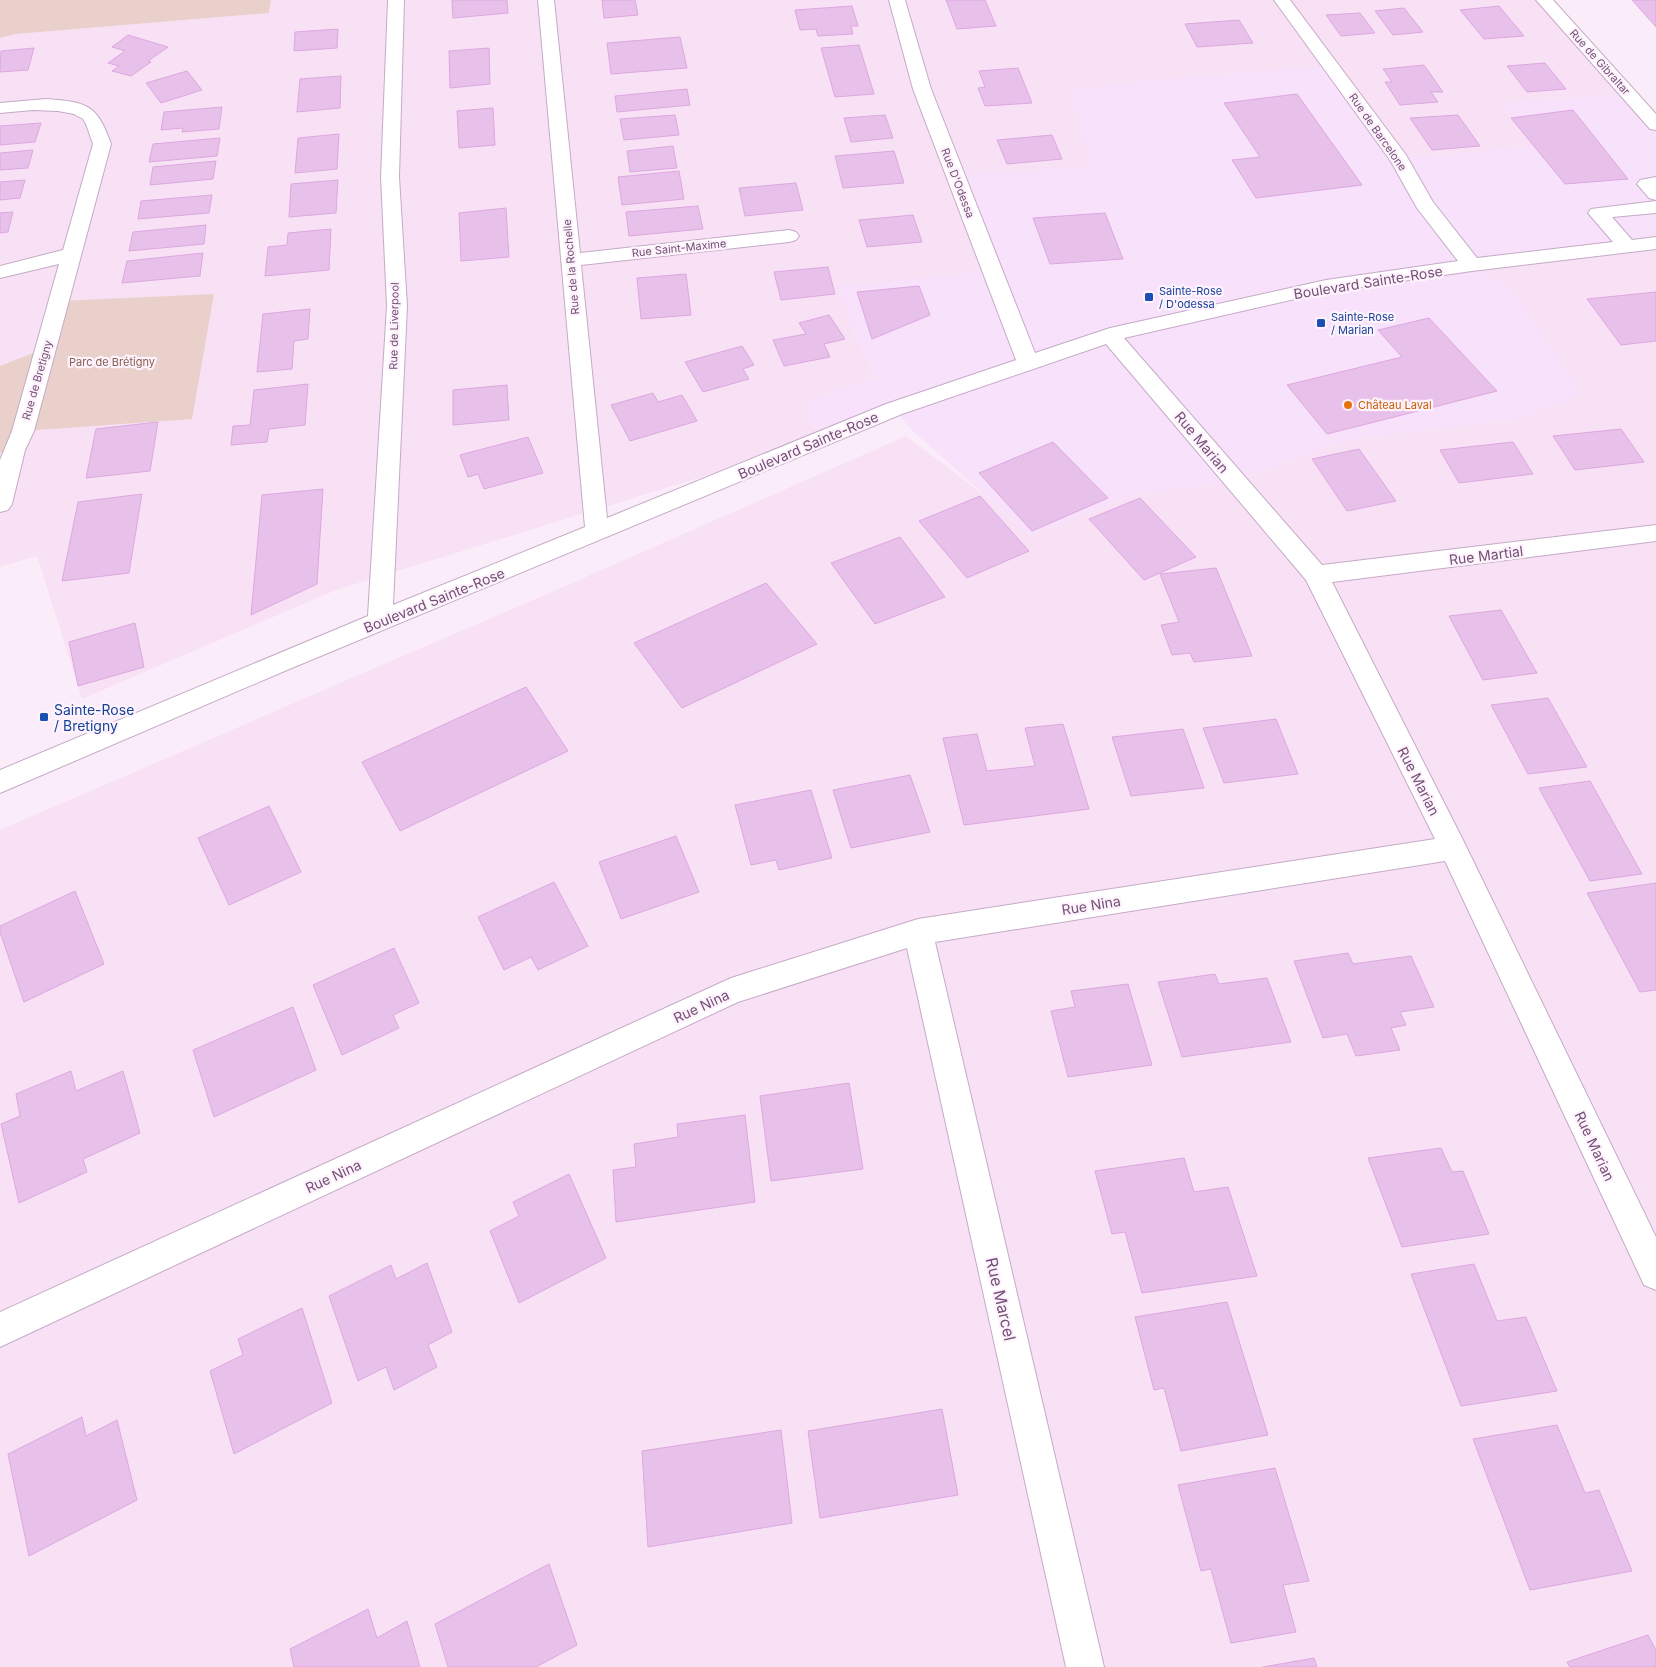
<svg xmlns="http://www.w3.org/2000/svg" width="1656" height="1667" viewBox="0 0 1656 1667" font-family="Inter,sans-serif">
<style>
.residential{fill:#f8e1f5}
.commercial{fill:#f7e1fb}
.green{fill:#e9d0cb}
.building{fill:#e8c1ea;stroke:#dda7e0}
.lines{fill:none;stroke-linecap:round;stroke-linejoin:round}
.minor-casing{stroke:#c5aac6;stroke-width:2}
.minor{fill:#fff;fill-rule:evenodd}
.transit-dot{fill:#1a4fb4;stroke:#fef3fc;stroke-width:2}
.food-dot{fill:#e8710a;stroke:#fef3fc;stroke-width:2}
.labels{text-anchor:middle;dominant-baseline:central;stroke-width:4.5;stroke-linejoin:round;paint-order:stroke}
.far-street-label{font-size:11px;fill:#735076;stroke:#fef3fc}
.far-transit-label{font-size:11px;fill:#164399;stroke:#fef3fc;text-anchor:start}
.far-park-label{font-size:11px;fill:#865e4f;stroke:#fef3fc}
.far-food-label{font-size:11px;fill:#c56008;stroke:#fef3fc;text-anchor:start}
.street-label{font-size:14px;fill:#735076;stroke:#fef3fc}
.transit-label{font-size:14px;fill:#164399;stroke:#fef3fc;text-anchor:start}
.near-street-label{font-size:16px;fill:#735076;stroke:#fef3fc}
</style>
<rect width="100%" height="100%" fill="#fbecf9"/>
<g class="residential">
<path d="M271 0H1544L1629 94 1500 103 1533 146 1399 159 1070 90 1091 167 992 271 853 332 875 377 802 404 821 440 336 590 82 699 37 556 0 567V38L16 34 269 13Z"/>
<path d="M1656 244V1667H0V830L572 583 906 436 979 491 1030 536 1137 494 1236 481 1347 440 1519 419 1472 265Z"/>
</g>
<path class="commercial" d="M1330 66 1399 159 1533 146 1500 103 1629 94 1656 125V243L1473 266 1510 288 1582 393 1519 419 1347 440 1236 481 1137 494 1030 536 913 431 894 410 821 440 802 404 875 377 853 332 840 287 992 271 955 175 1091 167 1069 90 1166 79Z"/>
<g class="green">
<path d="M0 0H271L269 13 16 34 0 38Z"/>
<path d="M214 294 192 419 23 431 14 450 0 453V366L46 348 60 301Z"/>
</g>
<g class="building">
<path d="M452 0H507L508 13 453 18Z"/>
<path d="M602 0H635L638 15 604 18Z"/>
<path d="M946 0H985L996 26 957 29Z"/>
<path d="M1632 0H1656V27Z"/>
<path d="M852 6 858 26H851L853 34 818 36 816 29 800 30 795 10Z"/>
<path d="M1499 6 1524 36 1484 39 1460 10Z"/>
<path d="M1404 8 1423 32 1393 35 1375 11Z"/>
<path d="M1360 13 1375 33 1341 36 1326 15Z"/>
<path d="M1239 20 1253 43 1197 47 1185 24Z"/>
<path d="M338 29 337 48 294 51 295 32Z"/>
<path d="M128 35 168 47 148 61 151 62 131 76 112 71 119 66 108 63 125 51 112 47Z"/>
<path d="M680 37 687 68 611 74 607 43Z"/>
<path d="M859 45 874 94 835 97 821 48Z"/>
<path d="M34 48 28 70 0 72 1 51Z"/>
<path d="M489 48 490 84 450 88 449 51Z"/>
<path d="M1545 63 1566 89 1527 92 1507 66Z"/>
<path d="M1424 65 1443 92H1431L1438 102 1400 105 1385 82H1392L1383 69Z"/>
<path d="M1018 68 1032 103 985 106 978 88 985 87 979 71Z"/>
<path d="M187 71 202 90 161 103 146 83Z"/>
<path d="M341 76 340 108 297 112 300 79Z"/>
<path d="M687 89 690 105 617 112 615 96Z"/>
<path d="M1297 94 1362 185 1256 198 1232 160 1260 157 1224 103Z"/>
<path d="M222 107 219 129 182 132 183 128 161 130 164 112Z"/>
<path d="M493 108 495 145 459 148 457 111Z"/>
<path d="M1573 110 1628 179 1565 184 1511 118Z"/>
<path d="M675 115 679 135 624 140 620 119Z"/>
<path d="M885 115 893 138 851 142 844 118Z"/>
<path d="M1458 115 1480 146 1432 150 1410 118Z"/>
<path d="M41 123 35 142 0 145V126Z"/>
<path d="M339 134 337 169 295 173 298 138Z"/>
<path d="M1052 135 1062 159 1007 164 997 140Z"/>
<path d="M220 138 217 156 149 162 153 144Z"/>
<path d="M673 146 677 168 630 172 627 151Z"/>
<path d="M33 150 28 168 0 170V153Z"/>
<path d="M894 151 904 183 843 188 835 156Z"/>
<path d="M216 161 213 179 150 185 153 167Z"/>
<path d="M679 171 684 199 622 205 618 177Z"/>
<path d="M25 180 20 198 0 200V182Z"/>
<path d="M338 180 336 213 289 217 291 184Z"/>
<path d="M796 183 803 210 745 216 739 188Z"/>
<path d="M212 195 209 213 138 219 141 201Z"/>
<path d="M698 206 703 229 629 236 626 212Z"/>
<path d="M506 208 509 257 461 261 459 213Z"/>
<path d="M13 212 8 232 0 233V213Z"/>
<path d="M1105 213 1123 259 1050 264 1033 218Z"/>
<path d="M913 215 922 242 867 247 859 220Z"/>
<path d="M206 225 204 244 129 251 133 232Z"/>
<path d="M331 229 329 270 265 276 268 247 287 245 288 233Z"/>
<path d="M203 253 200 276 122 283 127 261Z"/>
<path d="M828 267 835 294 781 300 774 272Z"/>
<path d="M686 274 691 315 641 319 637 278Z"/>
<path d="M919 286 930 315 872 339 857 292Z"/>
<path d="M1656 292V341L1621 345 1587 299Z"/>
<path d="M310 309 308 339 294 341 292 369 257 372 263 314Z"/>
<path d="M829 315 845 339 824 344 830 357 784 366 773 340 806 334 799 323Z"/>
<path d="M1429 318 1497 391 1327 434 1287 385 1402 357 1378 330Z"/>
<path d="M742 346 754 365 743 369 749 379 703 392 685 362Z"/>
<path d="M308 384 305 425 269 429 267 442 231 445 233 426 250 425 254 390Z"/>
<path d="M507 385 509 420 453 425V390Z"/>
<path d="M653 393 658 402 682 395 697 421 630 441 611 405Z"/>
<path d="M158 422 150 471 86 478 96 429Z"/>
<path d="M1621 429 1644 462 1575 470 1553 436Z"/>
<path d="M528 437 543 473 484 489 478 474 468 477 460 455Z"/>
<path d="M1053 442 1108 498 1032 531 979 473Z"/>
<path d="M1513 442 1533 474 1459 483 1440 450Z"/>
<path d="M1359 449 1396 501 1347 511 1312 459Z"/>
<path d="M323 489 317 584 251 615 262 495Z"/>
<path d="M142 494 129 573 62 581 78 502Z"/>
<path d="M980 496 1029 551 967 578 919 521Z"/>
<path d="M1140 498 1196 557 1144 580 1089 519Z"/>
<path d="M900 537 945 597 875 624 831 563Z"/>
<path d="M1216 568 1252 656 1194 662 1190 653 1172 655 1161 625 1179 622 1160 574Z"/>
<path d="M766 583 817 644 682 708 634 643Z"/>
<path d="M1501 610 1537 673 1483 680 1449 616Z"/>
<path d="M135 623 144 667 78 686 69 642Z"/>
<path d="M526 687 568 751 400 831 362 762Z"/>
<path d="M1548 698 1587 767 1528 774 1491 705Z"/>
<path d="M1276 719 1298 774 1224 783 1203 728Z"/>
<path d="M1063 724 1089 809 964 825 943 738 977 734 987 771 1035 766 1025 728Z"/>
<path d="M1183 729 1204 788 1131 796 1112 737Z"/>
<path d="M910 775 930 832 851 848 833 790Z"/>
<path d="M1590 781 1642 874 1590 881 1539 788Z"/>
<path d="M811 790 832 858 779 870 776 860 751 865 735 805Z"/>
<path d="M269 806 301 872 229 905 198 838Z"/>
<path d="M676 836 699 892 621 919 599 862Z"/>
<path d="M554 882 588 946 538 970 531 957 504 970 478 917Z"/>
<path d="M1656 883V990L1640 992 1587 893Z"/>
<path d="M75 891 104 964 24 1002 0 932V926Z"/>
<path d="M394 948 419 1003 393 1015 399 1028 342 1055 313 985Z"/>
<path d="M1348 953 1353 964 1411 956 1434 1007 1400 1012 1406 1025 1391 1028 1400 1050 1356 1056 1347 1034 1323 1038 1294 961Z"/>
<path d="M1215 974 1219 984 1267 978 1291 1042 1182 1057 1158 982Z"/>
<path d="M1128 984 1152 1065 1068 1077 1051 1011 1075 1007 1071 991Z"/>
<path d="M293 1007 316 1070 214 1117 193 1050Z"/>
<path d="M71 1071 76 1091 123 1071 140 1133 83 1159 87 1172 19 1203 1 1124 20 1116 16 1094Z"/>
<path d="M849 1083 863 1169 771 1181 760 1096Z"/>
<path d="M745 1115 755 1202 616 1222 613 1170 636 1167 634 1144 678 1137 677 1124Z"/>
<path d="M1441 1148 1452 1172 1463 1171 1489 1234 1402 1247 1368 1158Z"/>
<path d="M1184 1158 1194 1192 1228 1187 1257 1276 1142 1293 1125 1232 1112 1234 1095 1171Z"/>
<path d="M569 1174 606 1258 519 1303 490 1231 519 1216 513 1202Z"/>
<path d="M427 1263 452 1332 428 1345 437 1367 394 1390 386 1367 358 1381 329 1296 391 1265 396 1279Z"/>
<path d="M1474 1264 1497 1321 1526 1317 1557 1391 1461 1406 1411 1274Z"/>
<path d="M1227 1302 1268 1435 1181 1451 1164 1388 1154 1390 1135 1317Z"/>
<path d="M302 1308 332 1403 234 1454 210 1371 243 1355 238 1339Z"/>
<path d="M942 1409 958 1495 820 1518 808 1431Z"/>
<path d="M82 1417 86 1436 117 1420 137 1500 29 1556 8 1454Z"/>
<path d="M1557 1425 1585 1493 1599 1490 1632 1571 1530 1590 1473 1439Z"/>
<path d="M781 1430 792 1523 648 1547 642 1451Z"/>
<path d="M1275 1468 1309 1581 1283 1585 1296 1632 1231 1643 1211 1569 1201 1571 1178 1485Z"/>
<path d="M549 1564 577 1645 536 1667H448L435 1624Z"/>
<path d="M368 1609 377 1638 407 1621 420 1667H294L290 1649Z"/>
<path d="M1648 1635 1656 1650V1667H1570L1567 1662Z"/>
<path d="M1314 1658 1317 1667H1263Z"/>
</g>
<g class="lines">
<defs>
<g id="minor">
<path d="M388 0H404L399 177 407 306 393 605 585 527 538 0H554L580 253 789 230 796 232 799 236 796 240 789 242 581 265 607 518 886 404 1016 360 913 89 889 0H905L931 89 1035 353 1110 328 1326 280 1458 261 1417 208 1390 160 1274 0H1290L1406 155 1433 202 1477 258 1613 242 1588 213 1591 209 1656 201V213L1612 217 1632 240 1656 237V249L1472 271 1326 292 1124 338 1322 565 1656 525V541L1332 582 1463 840 1656 1237V1290L1644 1285 1445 861 935 942 1104 1667H1066L907 948 738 1002 0 1347V1312L731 978 918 919 1435 839 1306 580 1106 344 902 414 287 670 0 793V770L368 616 387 306 381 177Z"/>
<path d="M1536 0H1553L1656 114V130L1650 129Z"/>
<path d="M46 99C87 102 97 104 111 144L34 431 25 450 12 504 8 510 0 512V460L12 431 59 264 0 278V266L63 250 93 144 86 124 83 119 74 114 58 111 33 110 0 113V103Z"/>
<path d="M1656 177V200L1649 198 1637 184 1640 180Z"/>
</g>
</defs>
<use href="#minor" class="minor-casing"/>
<use href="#minor" class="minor"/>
</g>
<g class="transit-dot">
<rect x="1144" y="292" width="10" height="10" rx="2.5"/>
<rect x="1316" y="318" width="10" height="10" rx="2.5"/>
<rect x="39" y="712" width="10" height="10" rx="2.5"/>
</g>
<circle class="food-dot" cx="1348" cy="405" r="5"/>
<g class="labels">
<g class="far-street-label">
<text transform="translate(1600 62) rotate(48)">Rue de Gibraltar</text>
<text transform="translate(1378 132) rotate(55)">Rue de Barcelone</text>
<text transform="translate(958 183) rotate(69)">Rue D'Odessa</text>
<text transform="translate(679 248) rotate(-6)">Rue Saint-Maxime</text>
<text transform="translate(571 267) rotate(-95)">Rue de la Rochelle</text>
<text transform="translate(394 326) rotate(-89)">Rue de Liverpool</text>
<text transform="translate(37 380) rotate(-74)">Rue de Bretigny</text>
</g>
<g class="far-transit-label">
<text x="1159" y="291">Sainte-Rose<tspan x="1159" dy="13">/ D'odessa</tspan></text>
<text x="1331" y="317">Sainte-Rose<tspan x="1331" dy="13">/ Marian</tspan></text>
</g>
<g class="far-park-label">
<text x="112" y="362">Parc de Brétigny</text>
</g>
<g class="far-food-label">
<text x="1358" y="405">Château Laval</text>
</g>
<g class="street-label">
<text transform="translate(1368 282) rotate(-9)">Boulevard Sainte-Rose</text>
<text transform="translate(1202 442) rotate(50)">Rue Marian</text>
<text transform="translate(808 445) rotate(-23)">Boulevard Sainte-Rose</text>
<text transform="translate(1486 555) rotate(-7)">Rue Martial</text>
<text transform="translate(434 600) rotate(-22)">Boulevard Sainte-Rose</text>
<text transform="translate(1419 781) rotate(63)">Rue Marian</text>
<text transform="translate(1091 905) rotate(-9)">Rue Nina</text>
<text transform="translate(701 1006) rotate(-25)">Rue Nina</text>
<text transform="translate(1595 1146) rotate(65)">Rue Marian</text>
<text transform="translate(333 1176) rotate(-25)">Rue Nina</text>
</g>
<g class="transit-label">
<text x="54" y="709">Sainte-Rose<tspan x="54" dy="16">/ Bretigny</tspan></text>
</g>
<g class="near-street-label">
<text transform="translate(1001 1299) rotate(77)">Rue Marcel</text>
</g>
</g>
</svg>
